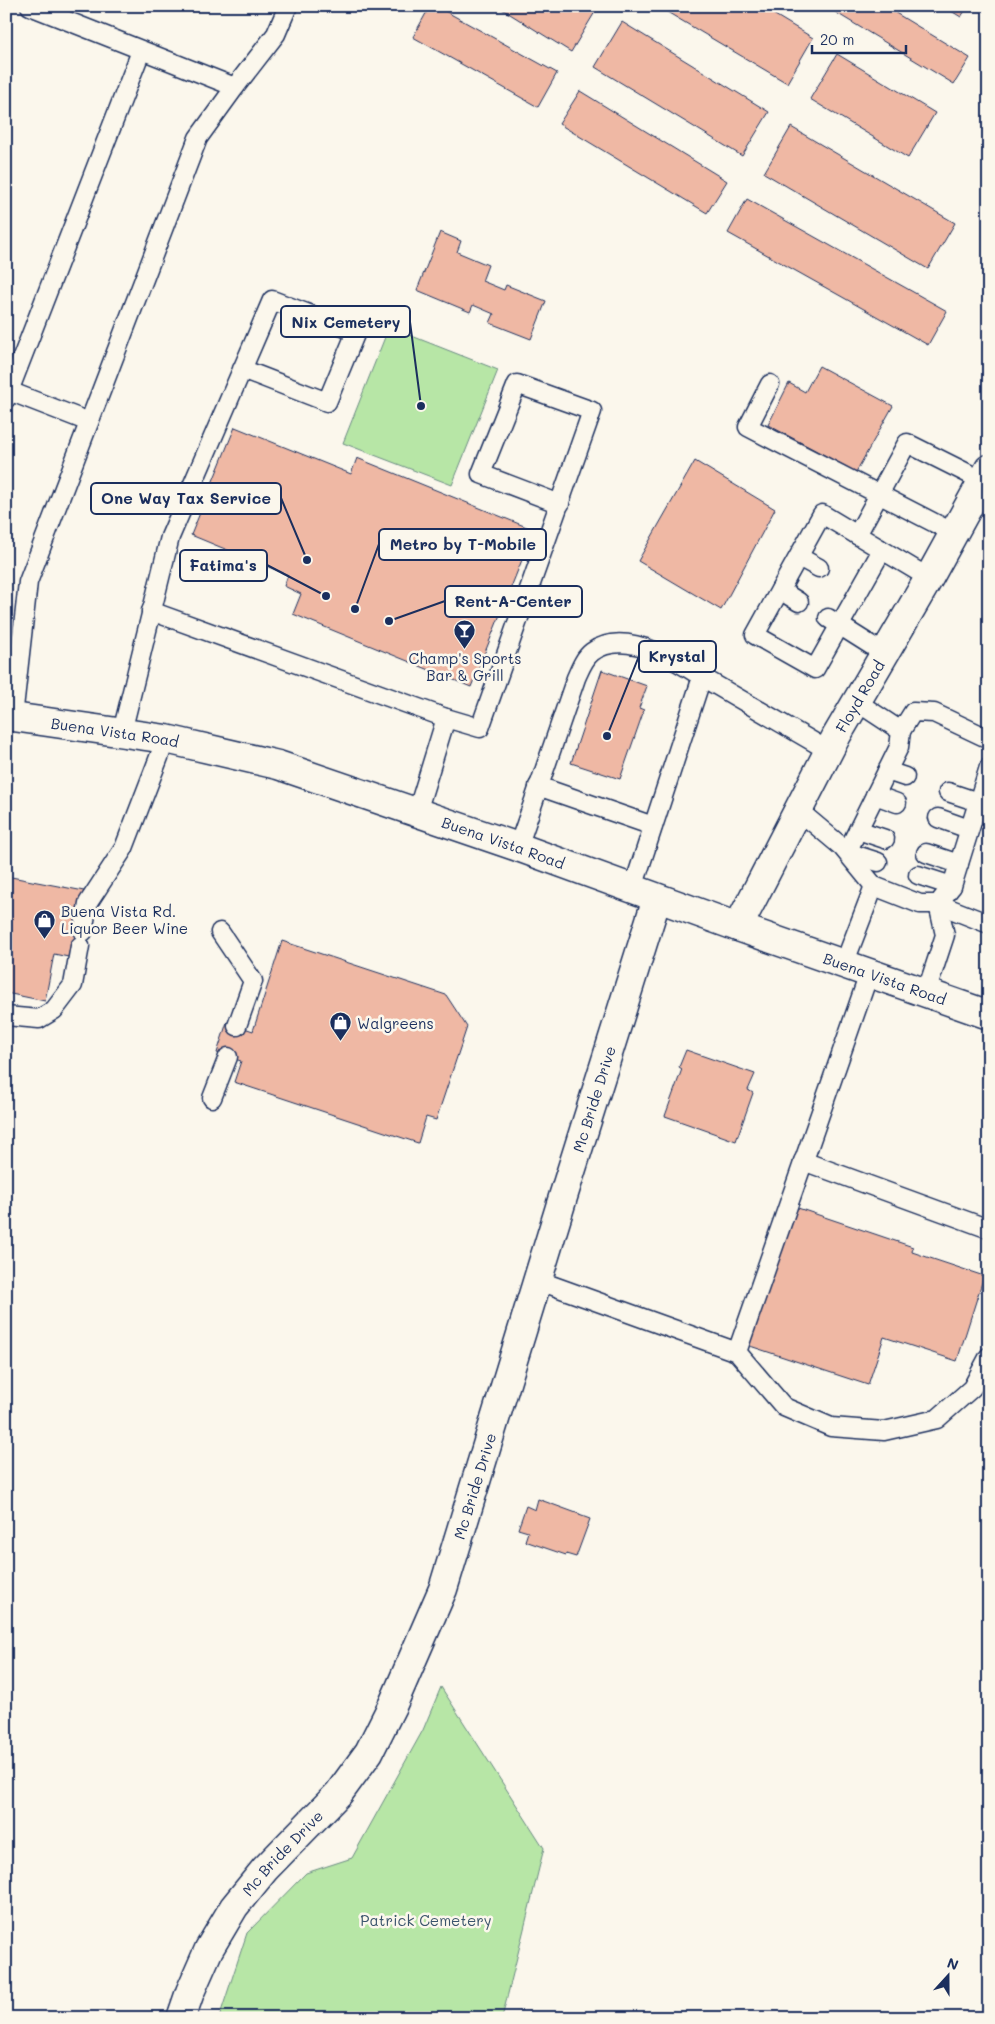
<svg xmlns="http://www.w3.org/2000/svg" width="995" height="2024" viewBox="0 0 995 2024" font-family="Mali,sans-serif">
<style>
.green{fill:#b7e6a6;stroke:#698a82}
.building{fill:#efb8a4;stroke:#1b2f5e}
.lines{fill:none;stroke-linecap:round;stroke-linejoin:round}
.service-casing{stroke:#1b2f5e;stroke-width:21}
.minor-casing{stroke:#1b2f5e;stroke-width:31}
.tertiary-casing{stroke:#1b2f5e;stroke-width:31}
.secondary-casing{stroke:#1b2f5e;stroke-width:31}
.service{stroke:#fbf7ec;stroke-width:18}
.minor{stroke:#fbf7ec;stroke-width:28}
.tertiary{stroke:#fbf7ec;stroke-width:28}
.secondary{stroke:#fbf7ec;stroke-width:28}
.labels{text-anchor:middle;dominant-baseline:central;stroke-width:5;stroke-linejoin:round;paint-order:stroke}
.poi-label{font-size:15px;fill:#1b2f5e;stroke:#fbf7ec;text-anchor:start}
.street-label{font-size:15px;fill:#1b2f5e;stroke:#fbf7ec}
.park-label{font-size:15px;fill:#3a546c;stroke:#fbf7ec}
.leader{fill:none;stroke:#1b2f5e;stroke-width:2}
.callout-dot{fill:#1b2f5e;stroke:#fbf7ec;stroke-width:2}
.callout{fill:#fbf7ec;stroke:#1b2f5e;stroke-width:2}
.callout-label{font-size:16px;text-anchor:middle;font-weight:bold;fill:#1b2f5e}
</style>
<rect width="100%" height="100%" fill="#fbf7ec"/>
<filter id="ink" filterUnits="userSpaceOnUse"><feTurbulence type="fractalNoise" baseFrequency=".02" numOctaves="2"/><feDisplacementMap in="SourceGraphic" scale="10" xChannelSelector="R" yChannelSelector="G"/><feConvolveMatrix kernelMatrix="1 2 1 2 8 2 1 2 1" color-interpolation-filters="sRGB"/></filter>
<g filter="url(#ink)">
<g class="green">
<path d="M389 327 498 370 452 485 343 443Z"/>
<path d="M441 1687 544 1848 502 2018H219L247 1933 306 1873 352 1858 423 1730Z"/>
</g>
<g class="building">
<path d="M430 6H436L557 73 538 107 413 37Z"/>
<path d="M497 6H597L598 7 571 52Z"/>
<path d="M657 6H760L813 38 787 83Z"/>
<path d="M825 6H884L970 58 954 84Z"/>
<path d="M943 6H968L961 17Z"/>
<path d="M622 22 769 112 742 156 595 67Z"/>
<path d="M837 54 935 113 908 158 810 99Z"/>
<path d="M580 91 727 181 707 213 559 124Z"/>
<path d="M791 127 955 223 928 269 764 173Z"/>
<path d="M747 199 947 311 928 345 728 233Z"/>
<path d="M440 232 461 241 457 252 488 265 482 281 504 290 506 285 546 301 531 339 490 323 494 314 473 305 470 312 417 290Z"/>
<path d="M819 366 893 406 856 472 768 425 789 383 805 392Z"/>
<path d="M235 427 351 474 357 458 534 530 471 687 293 614 301 594 284 586 288 575 191 535Z"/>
<path d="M695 461 775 509 721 610 638 561Z"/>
<path d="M602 670 647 686 639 708 644 710 620 779 571 763Z"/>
<path d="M6 876 84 891 77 931 86 933 73 958 54 954 45 1001 6 993Z"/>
<path d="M282 941 446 995 467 1027 436 1120 426 1117 418 1143 234 1082 241 1061 217 1053 227 1022 253 1031Z"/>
<path d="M686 1050 755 1074 748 1090 753 1093 736 1141 665 1116 682 1069 679 1067Z"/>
<path d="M792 1206 913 1247 912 1252 984 1276 957 1361 884 1337 868 1385 747 1345Z"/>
<path d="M538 1499 579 1514V1515L590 1519 576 1557 566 1554V1555L525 1541 528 1532 518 1529 526 1506 535 1510Z"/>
</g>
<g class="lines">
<defs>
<g id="service">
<path d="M235 87 276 34 288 6"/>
<path d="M770 384 748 427 954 533"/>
<path d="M9 391 89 422"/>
<path d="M6 399 141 51"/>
<path d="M857 535 907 443 989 484"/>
<path d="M882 550 815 669 755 635 822 514 929 578"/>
<path d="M799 557 819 568"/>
<path d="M780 590 799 602"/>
<path d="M151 611 446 718"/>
<path d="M828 618 885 654"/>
<path d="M857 702 901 731 899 747 847 852 878 862"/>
<path d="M13 717 28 582 198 138 235 87 30 6"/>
<path d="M901 731 913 712 934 713 989 739"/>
<path d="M122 732 170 537 272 300 356 332 327 402 242 369"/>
<path d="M887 771 905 777"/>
<path d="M538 786 653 826"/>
<path d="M948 792 978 802"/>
<path d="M875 795 897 803"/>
<path d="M798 810 842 847 874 886 920 904H938L952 886 989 767"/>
<path d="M417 812 446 718 480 728 592 411 517 384 481 474 560 504"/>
<path d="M938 818 969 829"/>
<path d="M858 830 885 839"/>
<path d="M518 847 576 678C580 669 584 658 592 652 623 628 675 659 702 677"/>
<path d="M926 853 959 864"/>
<path d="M918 875 952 886"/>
<path d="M633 888 702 677 829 751"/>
<path d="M938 904 989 924"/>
<path d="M83 932 88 903 124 848 166 739"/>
<path d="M220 932 253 981 237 1026"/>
<path d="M844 964 874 886"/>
<path d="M926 993 945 935 938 904"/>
<path d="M6 1016 39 1019 54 1010 73 985 80 946"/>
<path d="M212 1098 228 1057"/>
<path d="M803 1161 989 1229"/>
<path d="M537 1280 737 1352 869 974"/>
<path d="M737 1352 784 1407 831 1427 884 1431 937 1419 972 1388 989 1356"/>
</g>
<g id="minor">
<path id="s1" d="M181 2018 190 1992 209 1949 234 1907 265 1869 339 1793 369 1752 393 1704 443 1589 563 1197 657 898"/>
</g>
<g id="tertiary">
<path id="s2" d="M738 927 837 735 929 578 989 469"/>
</g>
<g id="secondary">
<path id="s3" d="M6 716 166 739 278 765 518 847 738 927 989 1015"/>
</g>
</defs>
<use href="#service" class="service-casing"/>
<use href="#minor" class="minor-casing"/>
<use href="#tertiary" class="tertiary-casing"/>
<use href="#secondary" class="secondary-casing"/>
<use href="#service" class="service"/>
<use href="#minor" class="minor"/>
<use href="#tertiary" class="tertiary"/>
<use href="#secondary" class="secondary"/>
</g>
</g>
<defs>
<symbol id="bar-pin" viewBox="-11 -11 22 30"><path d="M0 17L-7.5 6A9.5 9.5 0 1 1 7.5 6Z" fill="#1b2f5e" stroke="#fbf7ec"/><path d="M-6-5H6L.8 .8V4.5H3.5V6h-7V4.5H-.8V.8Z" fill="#fff"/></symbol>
<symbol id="shop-pin" viewBox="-11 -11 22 30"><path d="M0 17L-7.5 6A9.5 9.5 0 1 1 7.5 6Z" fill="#1b2f5e" stroke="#fbf7ec"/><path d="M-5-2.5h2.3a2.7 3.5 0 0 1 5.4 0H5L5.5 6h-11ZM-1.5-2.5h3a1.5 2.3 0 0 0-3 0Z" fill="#fff"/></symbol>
</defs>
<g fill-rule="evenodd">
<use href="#bar-pin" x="452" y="618" width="25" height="34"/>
<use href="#shop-pin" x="32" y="908" width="25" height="34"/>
<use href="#shop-pin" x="328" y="1010" width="25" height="34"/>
</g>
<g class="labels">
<g class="poi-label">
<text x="465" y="658" text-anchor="middle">Champ's Sports<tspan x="465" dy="17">Bar &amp; Grill</tspan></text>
<text x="61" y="911">Buena Vista Rd.<tspan x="61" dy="17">Liquor Beer Wine</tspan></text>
<text x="357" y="1023">Walgreens</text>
</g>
<g class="street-label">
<text stroke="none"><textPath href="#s2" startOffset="261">Floyd Road</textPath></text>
<text stroke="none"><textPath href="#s3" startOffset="110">Buena Vista Road</textPath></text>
<text stroke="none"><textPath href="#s3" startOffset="515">Buena Vista Road</textPath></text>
<text stroke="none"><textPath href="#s3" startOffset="920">Buena Vista Road</textPath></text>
<text stroke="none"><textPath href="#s1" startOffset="1021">Mc Bride Drive</textPath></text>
<text stroke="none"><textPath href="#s1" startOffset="616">Mc Bride Drive</textPath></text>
<text stroke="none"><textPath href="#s1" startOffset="196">Mc Bride Drive</textPath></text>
</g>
<g class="park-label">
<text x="426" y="1920">Patrick Cemetery</text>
</g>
</g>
<path class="leader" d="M421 406L410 322M307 560L281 498M355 609L379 544M326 596L267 565M389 621L445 601M607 736L639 656"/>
<g class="callout-dot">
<circle cx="421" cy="406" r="5"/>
<circle cx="307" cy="560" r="5"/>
<circle cx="355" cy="609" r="5"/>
<circle cx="326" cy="596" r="5"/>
<circle cx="389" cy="621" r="5"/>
<circle cx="607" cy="736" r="5"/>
</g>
<g class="callout">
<rect x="281" y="306" width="129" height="31" rx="5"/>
<rect x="91" y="483" width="190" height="31" rx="5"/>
<rect x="379" y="529" width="167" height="31" rx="5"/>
<rect x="180" y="550" width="87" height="31" rx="5"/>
<rect x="445" y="586" width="137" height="31" rx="5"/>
<rect x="639" y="641" width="77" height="31" rx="5"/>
</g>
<g class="callout-label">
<text x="346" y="328">Nix Cemetery</text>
<text x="186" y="504">One Way Tax Service</text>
<text x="463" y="550">Metro by T-Mobile</text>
<text x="223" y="571">Fatima's</text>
<text x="513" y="607">Rent-A-Center</text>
<text x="677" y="662">Krystal</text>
</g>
<rect width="995" height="2024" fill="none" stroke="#fbf7ec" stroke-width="25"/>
<rect x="12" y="12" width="970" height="1999" fill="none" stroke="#1b2f5e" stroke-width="2" filter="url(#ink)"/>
<g transform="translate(948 1976) rotate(21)" stroke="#fbf7ec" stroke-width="4" paint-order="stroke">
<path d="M0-4L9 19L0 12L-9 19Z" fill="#1b2f5e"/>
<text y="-8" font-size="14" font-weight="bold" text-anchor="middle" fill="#1b2f5e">N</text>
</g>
<path d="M812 45v8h94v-8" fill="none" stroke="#1b2f5e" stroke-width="2.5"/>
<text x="820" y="45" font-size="15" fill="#1b2f5e" stroke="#fbf7ec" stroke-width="4" paint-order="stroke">20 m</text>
</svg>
